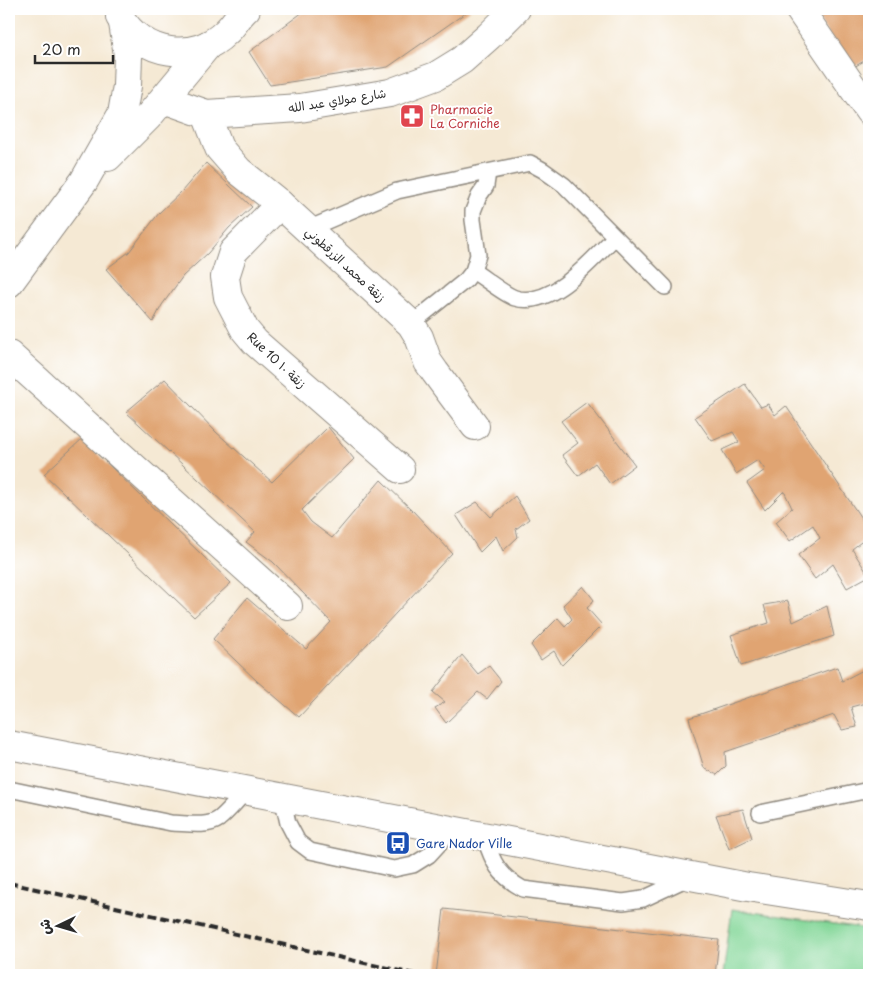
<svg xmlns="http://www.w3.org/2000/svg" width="878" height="984" viewBox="0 0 878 984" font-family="'Playpen Sans','Playpen Sans Arabic',sans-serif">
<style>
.green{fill:#84d799;stroke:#588162}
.building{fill:#e0a472}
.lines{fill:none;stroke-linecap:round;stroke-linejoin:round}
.lane-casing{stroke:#908a80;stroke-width:18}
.street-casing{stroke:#908a80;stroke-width:30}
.secondary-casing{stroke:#908a80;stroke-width:30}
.lane{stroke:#fff;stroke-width:15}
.street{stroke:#fff;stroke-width:28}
.secondary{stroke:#fff;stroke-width:28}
.rail{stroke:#2b2b2b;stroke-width:4;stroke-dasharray:8 4;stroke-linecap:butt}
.labels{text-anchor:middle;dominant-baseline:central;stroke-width:4;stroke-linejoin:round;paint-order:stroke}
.street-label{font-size:12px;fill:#2b2b2b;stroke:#fff}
.health-label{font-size:12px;fill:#be3a42;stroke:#fff;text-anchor:start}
.transit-label{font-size:12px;fill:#164399;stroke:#fff;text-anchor:start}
</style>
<rect width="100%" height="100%" fill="#fff"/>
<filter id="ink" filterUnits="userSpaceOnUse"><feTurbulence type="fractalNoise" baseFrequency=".02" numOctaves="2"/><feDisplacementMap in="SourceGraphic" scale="10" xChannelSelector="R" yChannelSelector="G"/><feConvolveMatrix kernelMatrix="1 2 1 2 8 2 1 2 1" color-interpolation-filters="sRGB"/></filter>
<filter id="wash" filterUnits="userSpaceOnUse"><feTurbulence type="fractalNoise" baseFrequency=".0096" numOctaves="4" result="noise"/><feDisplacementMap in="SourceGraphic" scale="20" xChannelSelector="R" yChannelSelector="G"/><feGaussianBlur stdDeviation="1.12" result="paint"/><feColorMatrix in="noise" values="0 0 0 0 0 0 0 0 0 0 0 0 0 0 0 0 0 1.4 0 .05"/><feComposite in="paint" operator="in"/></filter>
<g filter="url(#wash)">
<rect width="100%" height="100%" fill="#f5e9d4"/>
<path class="green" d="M732 909 869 929V975H723Z"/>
<g id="blocks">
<g class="building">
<path d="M307 9H471L388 67 270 85 249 52Z"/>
<path d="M813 9H869V58L849 70Z"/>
<path d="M206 163 252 207 229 228 208 253 183 276 162 305 153 322 106 269 129 252 159 213 182 191Z"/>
<path d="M165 379 216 432 272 482 328 427 354 459 302 510 311 522 332 538 381 480 413 511 452 553 299 717 257 681 213 639 247 598 306 649 331 622 273 562 246 542 255 532 126 412Z"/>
<path d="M745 384 761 407 768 404 775 415 786 406 869 530V536L852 549 869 576 847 588 833 564 815 579 798 555 820 538 813 525 790 541 776 522 792 508 784 491 765 510 747 483 765 470 758 460 736 474 722 450 739 442 733 432 712 441 695 417Z"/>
<path d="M587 402 635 465 610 484 595 463 578 476 562 455 578 443 561 421Z"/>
<path d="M82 439 231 583 194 617 44 474Z"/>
<path d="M515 496 529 519 516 529 518 537 503 551 496 536 480 552 456 515 477 502 491 517Z"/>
<path d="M583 586 594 600 587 608 602 625 562 665 554 651 541 660 531 645 558 618 565 626 572 619 563 605Z"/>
<path d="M788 601 793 622 827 606 834 636 741 666 731 635 769 623 764 605Z"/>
<path d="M462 655 478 674 489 666 501 681 487 699 478 692 446 723 435 708 445 702 433 692Z"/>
<path d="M837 667 842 681 869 667V702L851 707 857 727 842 730 834 715 725 752 726 766 717 775 704 768 689 718Z"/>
<path d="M743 809 752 838 729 849 716 815Z"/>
<path d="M444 909 719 940 715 975H436Z"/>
</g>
</g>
</g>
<g filter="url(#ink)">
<use href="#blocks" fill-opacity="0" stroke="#908a80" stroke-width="1"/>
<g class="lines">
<defs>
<g id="lane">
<path d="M308 229 397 191 530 163 543 170 564 185 665 287"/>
<path d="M473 271C483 277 505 295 515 298 552 309 591 260 615 237"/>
<path d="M411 324 466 280 473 271 478 255 473 220V211L479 196 486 186 488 172"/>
<path d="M9 789 171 823C185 823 206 828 219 819 228 812 238 799 247 791"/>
<path d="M282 797 288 823 298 842 310 851 394 869 413 865 429 855 452 830"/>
<path d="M760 813 869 790"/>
<path d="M484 836C493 863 498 875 523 889L623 902 643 899 690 877"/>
</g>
<g id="street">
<path d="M799 9 869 111"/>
<path d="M164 99 206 114 300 108 390 93 436 76 462 60 489 36 516 9"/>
<path d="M206 114 219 148 239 171 280 204 411 324 419 337 428 362 435 372 475 426"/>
<path d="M280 204 233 252 225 277 228 297 245 330 255 342 400 469"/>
<path d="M9 355 288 606"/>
</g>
<g id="secondary">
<path d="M120 17C142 55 194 64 226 32 234 25 238 16 246 9"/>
<path d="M108 157 148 117 208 45"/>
<path d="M9 283 84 181 122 114 127 86 128 55 123 23"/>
<path d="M9 745 748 887 869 906"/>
</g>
</defs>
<use href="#lane" class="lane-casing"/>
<use href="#street" class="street-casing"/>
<use href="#secondary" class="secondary-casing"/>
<use href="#lane" class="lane"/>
<use href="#street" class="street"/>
<use href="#secondary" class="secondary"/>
<path class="rail" d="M9 883 418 975"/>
</g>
</g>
<defs>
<symbol id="pharmacy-square" viewBox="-11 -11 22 22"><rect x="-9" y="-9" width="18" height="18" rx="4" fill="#e0444e" stroke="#fff"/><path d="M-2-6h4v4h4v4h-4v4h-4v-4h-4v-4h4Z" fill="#fff"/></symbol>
<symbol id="bus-square" viewBox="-11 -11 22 22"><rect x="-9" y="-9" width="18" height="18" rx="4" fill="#1a4fb4" stroke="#fff"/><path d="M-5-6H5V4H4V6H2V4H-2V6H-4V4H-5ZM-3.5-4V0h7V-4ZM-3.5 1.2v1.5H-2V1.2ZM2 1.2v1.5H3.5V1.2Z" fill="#fff"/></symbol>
</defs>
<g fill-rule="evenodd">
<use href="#pharmacy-square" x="398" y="102" width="28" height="28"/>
<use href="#bus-square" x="384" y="829" width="28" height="28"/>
</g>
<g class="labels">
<g class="street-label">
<text transform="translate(337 100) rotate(-9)">شارع مولاي عبد الله</text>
<text transform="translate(346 264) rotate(43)">زنقة محمد الزرقطوني</text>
<text transform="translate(277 360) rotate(43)">Rue 10 زنقة ١٠</text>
</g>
<g class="health-label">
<text x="430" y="109">Pharmacie<tspan x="430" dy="14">La Corniche</tspan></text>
</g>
<g class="transit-label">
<text x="416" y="843">Gare Nador Ville</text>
</g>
</g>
<rect width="878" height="984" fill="none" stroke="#fff" stroke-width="30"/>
<g transform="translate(58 926) rotate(265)" stroke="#ffffff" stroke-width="4" paint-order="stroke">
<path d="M0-4L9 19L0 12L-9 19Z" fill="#2b2b2b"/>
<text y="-8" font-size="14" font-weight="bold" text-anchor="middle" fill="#2b2b2b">ش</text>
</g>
<path d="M35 55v8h78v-8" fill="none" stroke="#2b2b2b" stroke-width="2.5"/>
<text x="42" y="55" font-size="15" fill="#2b2b2b" stroke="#ffffff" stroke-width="4" paint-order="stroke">20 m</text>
</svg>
